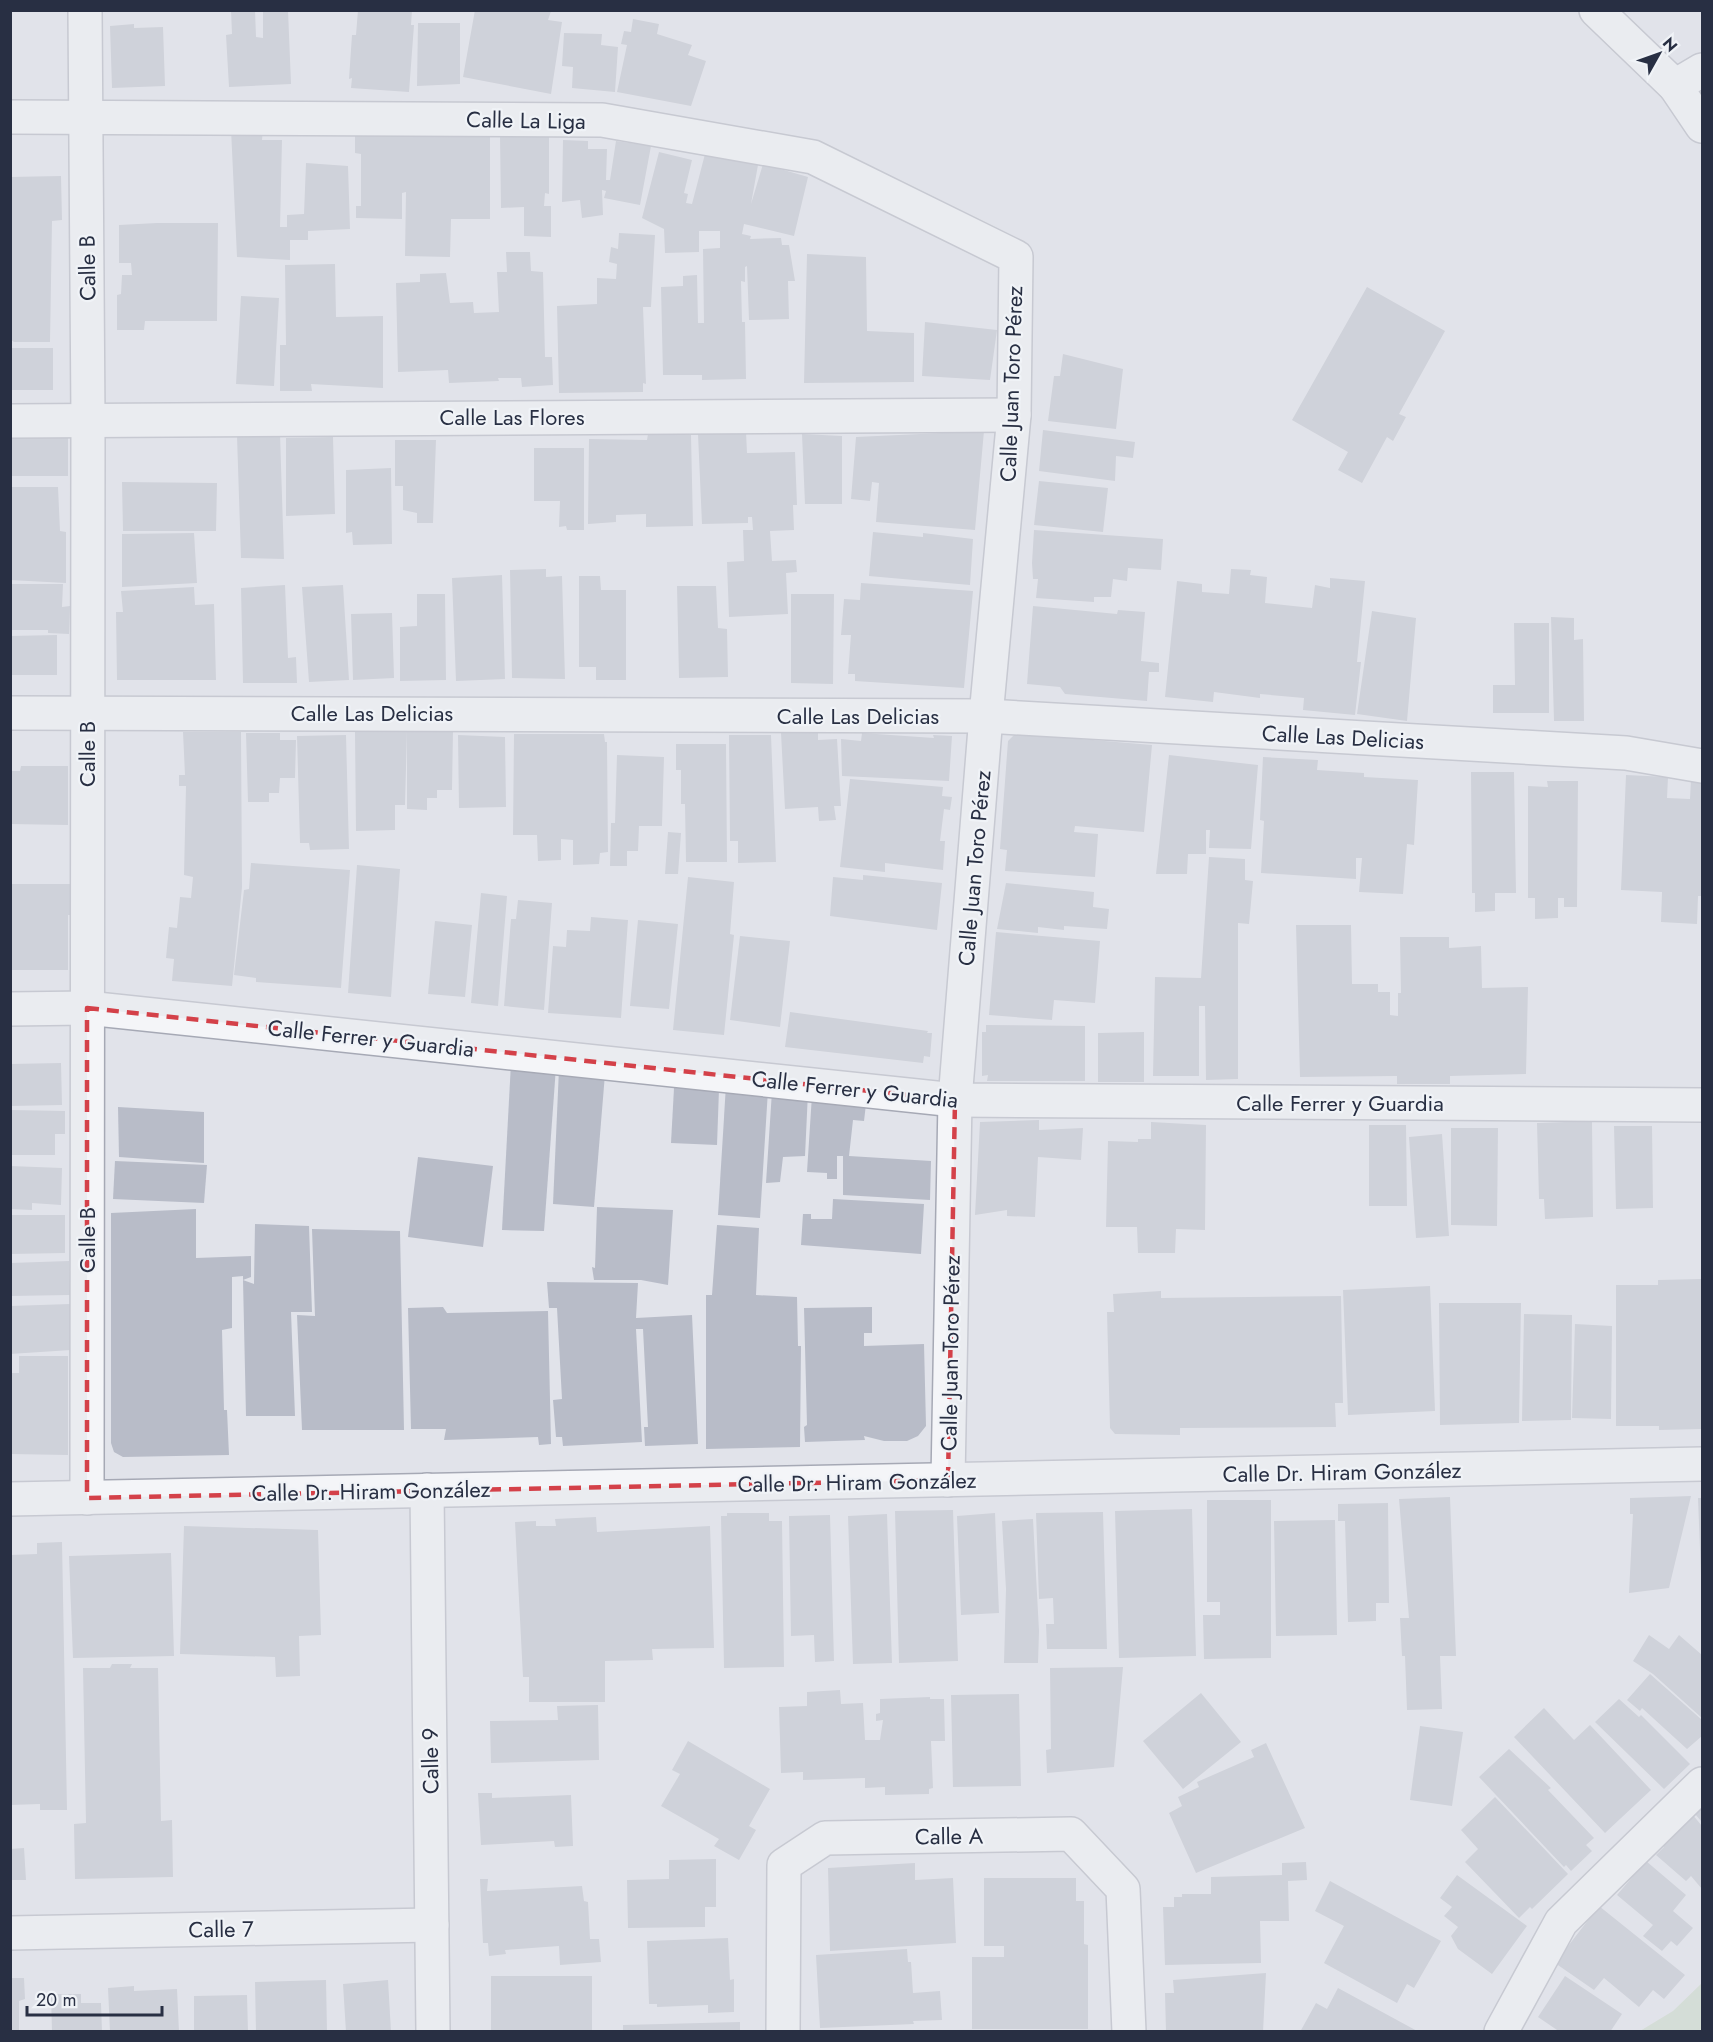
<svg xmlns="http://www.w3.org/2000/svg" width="1713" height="2042" viewBox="0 0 1713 2042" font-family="Jost,sans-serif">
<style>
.green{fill:#c4d4c1}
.building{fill:#b8bcc8}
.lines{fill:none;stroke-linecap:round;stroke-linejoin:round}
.minor-casing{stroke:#a6a9b5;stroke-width:36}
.tertiary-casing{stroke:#a6a9b5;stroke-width:36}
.minor{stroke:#f4f5f8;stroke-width:33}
.tertiary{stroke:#f4f5f8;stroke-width:33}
.marked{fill:none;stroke:#d44149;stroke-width:4.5;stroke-dasharray:12 8;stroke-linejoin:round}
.labels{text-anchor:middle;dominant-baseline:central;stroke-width:4.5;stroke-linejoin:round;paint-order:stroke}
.street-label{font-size:22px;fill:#282f43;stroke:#f0f3f7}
</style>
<rect width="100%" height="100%" fill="#e1e3ea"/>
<path class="green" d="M1702 1983V2031H1640L1673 2011Z"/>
<g class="building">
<path d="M231 10H255L256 37 263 38V10H288L291 84 229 87 226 35 232 34Z"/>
<path d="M358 10H412L411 25H414L409 92 351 88 352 78 349 79 352 35H356Z"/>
<path d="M475 10H549L551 11 548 20 562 22 551 94 463 77Z"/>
<path d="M633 19 659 24 657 34 692 45 688 55 706 61 691 106 617 92 627 45 621 44 624 31 631 32Z"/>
<path d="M418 23H460V84L417 86Z"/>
<path d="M134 24V28L163 27 165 86 112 88 110 26Z"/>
<path d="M564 33 602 34 601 45 618 47 615 92 572 88 573 67 562 66Z"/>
<path d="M231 129H263L262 140H282L280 227H287V215L304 214 306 163 348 166 350 229 308 231V240H290V260L237 257Z"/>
<path d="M355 129 490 132V219H451L450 257 405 256 406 192 402 193V219L356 218V206H361V154L355 153Z"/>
<path d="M549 135V194L545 193 544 206H551V237L524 236V207L501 208 500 136Z"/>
<path d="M563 140 588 141V149H607L606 180H610L616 141 651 146 640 205 604 198 606 191 602 190 603 215 582 218 580 200 562 202Z"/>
<path d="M659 152 692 160 684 193 688 194 686 203 692 204 705 154 758 165 751 204 763 164 808 177 794 236 744 224 742 234 751 236 750 239 781 238 782 245H789L795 281H788L789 319 749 320 747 266 745 267V282L741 281 742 322H745L746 379 702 380V375H663L661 287 683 286V276L697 275 698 323H704L703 249 720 248V231H699V252L665 253 664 229 642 218Z"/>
<path d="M61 176 62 220 52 221 50 342H14L10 339V177Z"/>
<path d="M157 223H218L217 321H145L144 330H117V295L121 294 122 275H132L131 263H119V225Z"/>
<path d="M619 233 655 235 651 307H643L646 384 643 383V392L559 393 557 306 597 304V278L616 279 617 264 609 262 611 247 618 249Z"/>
<path d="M506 252H530L531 271 543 272 545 357H552L553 385 522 387 521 378H498L499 381 449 383 448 370 398 372 396 283 420 282V274L446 273 450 303 473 302 474 313 499 312 497 272H507Z"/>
<path d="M807 254 866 257 867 331 914 333V382L804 383Z"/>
<path d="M335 264 336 317 383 316V388L311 384 312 391H280V345H286L285 265Z"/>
<path d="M1367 287 1445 331 1399 414 1406 417 1393 441 1387 437 1362 483 1338 470 1348 452 1292 420Z"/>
<path d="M241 296 279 298 274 386 236 384Z"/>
<path d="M925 322 997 330 990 380 922 376Z"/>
<rect x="10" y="348" width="43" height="42"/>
<path d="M1063 354 1123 369 1116 429 1048 421 1054 376H1060Z"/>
<path d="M1043 430 1135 442 1133 458 1116 456 1115 481 1039 471Z"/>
<path d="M984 431 975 530 876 522 879 483 872 482 870 501 851 499 856 437Z"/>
<path d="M746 432 747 453 795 452 797 505H793L794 530 770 531 772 561 796 560 797 572 786 573 788 614 729 617 727 562 744 561 743 530H753L752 517H748V523L702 524 698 434Z"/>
<rect x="10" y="434" width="58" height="42"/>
<path d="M280 434 284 559 241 558 237 436Z"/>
<path d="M648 434 691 435 693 526 646 527V514L616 515V522L588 524 589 439 647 440Z"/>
<path d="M802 434 842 436V504H805Z"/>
<path d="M333 437 335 514 286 516V438Z"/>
<path d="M395 440H436L433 523H417V513L403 510V486H395Z"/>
<path d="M534 448H584V530H567L566 526 559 527 560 501H534Z"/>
<path d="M391 468 392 544 353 545 352 532 346 533V470Z"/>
<path d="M1039 481 1108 488 1103 532 1034 525Z"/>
<path d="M122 482 217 483 216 531H123Z"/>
<path d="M10 487H58L60 531 66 532V583L10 580Z"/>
<path d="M1034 530 1163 539 1161 570 1128 568 1127 581 1113 579 1111 597H1094V602L1036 598 1038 579H1033L1032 563Z"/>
<path d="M873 532 923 537V533L973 539 970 585 869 576Z"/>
<path d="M194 533 197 583 122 587V534Z"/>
<path d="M546 569V577L562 576 565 679 512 678 510 570Z"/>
<path d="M1231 569 1251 570 1250 575 1267 577 1265 603 1312 608 1315 585 1330 588V578L1365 581 1357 662H1361L1355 715 1303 710 1304 698 1260 694V698L1214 692 1213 702 1165 697 1177 581 1202 584V592L1229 594Z"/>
<path d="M502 575 505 679 456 681 452 578Z"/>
<path d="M579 576H600L601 590H626V680H596V667H579Z"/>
<path d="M861 583 973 591 964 688 855 681V674H848L851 635H841L844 599 860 600Z"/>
<path d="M10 584H63L62 607 70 606 69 634 48 633V630H10Z"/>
<path d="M285 585 288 658 296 657 297 683H243L241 588Z"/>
<path d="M343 585 349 680 309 682 302 587Z"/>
<path d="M677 586H716L718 628 727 629 728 677 679 678Z"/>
<path d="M194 587 195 605 214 604 216 680H117L116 612H123L121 591Z"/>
<path d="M417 594H445L446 680 400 681V627L417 626Z"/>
<path d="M791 594H834L833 684 791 683Z"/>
<path d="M1033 606 1117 614 1118 610 1145 612 1141 661 1159 663V672H1149L1147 701 1065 694 1060 687 1027 684Z"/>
<path d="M1372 611 1416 618 1407 721 1357 714Z"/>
<path d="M392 613 394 678 353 680 351 614Z"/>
<path d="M1551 617 1574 618V640L1583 639 1584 721H1554Z"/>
<path d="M1514 623H1549V713H1493V685H1515Z"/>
<path d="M57 635V675H10V636Z"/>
<path d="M407 730H453L452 790H437V798H427V810L407 809Z"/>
<path d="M407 731 405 805H395V830L356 831 355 732Z"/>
<path d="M818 731V740L837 739 841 806H834L836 820 819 821 818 807 785 809 781 733Z"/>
<path d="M183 732H241L242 887 232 986 172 981 174 959 166 958 169 927 177 928 180 897 191 898 193 877 184 875 186 786H179V775H185Z"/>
<path d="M246 733H280V740H296L295 778H280L279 793H269V802H248Z"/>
<path d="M862 733 934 738 933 735 952 736 949 781 842 776 841 739 861 741Z"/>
<path d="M514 734H604L605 742H607L608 852 600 853 599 864 573 865V840L561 839V860L538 861 537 835H513Z"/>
<path d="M1021 734 1152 745 1144 832 1075 826 1074 832 1098 834 1095 877 1005 871 1007 850 1000 849 1008 741 1014 735Z"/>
<path d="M346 735 349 849 310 850 309 843H300L297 736Z"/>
<path d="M458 735 505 737 506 807 459 808Z"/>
<path d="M729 735H771L776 862 738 863V841H730Z"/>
<path d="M676 744H726L727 862H686L685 804H681V770H676Z"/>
<path d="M617 755 664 757 662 826H639L638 851H627V866H610L611 823H615Z"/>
<path d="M1169 755 1258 765 1251 849 1209 848 1210 830H1206V854H1188L1187 874H1156Z"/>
<path d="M1263 757 1318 760 1317 770 1364 773V777L1418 780 1414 845 1407 844 1403 894 1359 892 1362 858H1356V879L1261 873 1264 821 1260 820Z"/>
<path d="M21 766H68V825L10 824V771H20Z"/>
<path d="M1471 772H1514L1516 893H1495V911L1475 912V893H1472Z"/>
<path d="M1626 775 1668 777 1667 798 1690 799 1691 780 1702 781V896H1698L1697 924 1661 922 1662 892 1621 890Z"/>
<path d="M850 779 943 787 942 796 952 797 950 810 944 809 940 841H945L943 870 885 863V872L840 867Z"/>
<path d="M1547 781H1578L1577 907H1564V898H1558V918L1535 919V898H1528V786L1548 787Z"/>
<path d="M668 832 681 833 678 874H665Z"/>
<path d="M1209 857 1245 859V880L1253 881 1249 924 1238 923V1079L1206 1080 1205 1006H1199V1076H1153L1155 977 1201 978Z"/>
<path d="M251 863 350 870 341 988 256 982V978L234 975 244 890 249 889Z"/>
<path d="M357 865 400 869 391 997 348 993Z"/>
<path d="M863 875 942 883 937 930 830 916 833 877 863 880Z"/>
<path d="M688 877 734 882 730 934 734 935 724 1035 673 1030Z"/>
<path d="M1006 883 1094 892 1093 907 1109 909 1107 929 1064 926V930L1038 927V933L997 929Z"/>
<path d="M10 884H73V915H68V970H10Z"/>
<path d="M481 893 507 896 498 1006 471 1003Z"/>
<path d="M518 900 552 903 544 1010 504 1006 511 919H516Z"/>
<path d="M591 917 628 920 621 1018 548 1013 553 946 566 947 567 930 590 931Z"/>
<path d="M638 920 678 924 669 1009 630 1006Z"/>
<path d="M435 921 472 925 465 997 428 994Z"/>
<path d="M1296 925H1351L1352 984H1378V992H1390V1015L1398 1016V993H1401L1400 937H1449V948L1481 946 1482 988 1528 987 1526 1074 1450 1076V1084H1397V1076L1300 1077Z"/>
<path d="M996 932 1100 941 1095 1003 1054 1000 1052 1020 989 1015Z"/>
<path d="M740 936 790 941 780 1027 730 1020Z"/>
<path d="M790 1012 928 1031 927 1033H932L930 1057 924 1056 923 1063 785 1047Z"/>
<path d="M986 1025 1085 1026V1081H987L988 1075 982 1076V1032H986Z"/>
<path d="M1144 1032V1082H1098V1033Z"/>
<path d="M61 1063 62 1105 10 1106V1064Z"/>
<path d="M511 1063 556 1067 544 1231 502 1230Z"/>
<path d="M559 1069 605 1074 594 1207 553 1204Z"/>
<path d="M726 1085 768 1090 760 1218 718 1215Z"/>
<path d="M674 1088 719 1089 717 1145 671 1143Z"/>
<path d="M772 1091 808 1092 805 1156 783 1157 780 1182 766 1183Z"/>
<path d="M812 1095 866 1104 864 1121 853 1120 849 1156 931 1161 930 1200 843 1195V1156H837V1179H827V1173L807 1172Z"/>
<path d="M118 1107 204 1112V1163L119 1157Z"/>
<path d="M10 1110 65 1111V1134H55V1155H10Z"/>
<path d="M1039 1120V1130L1083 1128 1081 1160 1038 1157 1035 1217 1007 1216V1210L975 1215 980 1122Z"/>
<path d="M1592 1121 1593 1217 1545 1219 1544 1199H1539L1537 1123Z"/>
<path d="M1151 1122 1206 1125 1205 1230 1176 1229 1175 1253H1138L1137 1227H1106L1108 1141 1138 1142V1139H1151Z"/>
<path d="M1369 1125H1406L1407 1206H1369Z"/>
<path d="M1614 1126H1652L1653 1208 1616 1209Z"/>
<path d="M1451 1128H1498L1497 1226 1451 1225Z"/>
<path d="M1442 1134 1449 1236 1416 1238 1409 1137Z"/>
<path d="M418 1157 493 1166 483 1247 408 1237Z"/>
<path d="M115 1161 207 1165 204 1203 113 1199Z"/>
<path d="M10 1166 62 1168 61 1205 32 1203V1210L10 1209Z"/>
<path d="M833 1199 924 1204 921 1254 801 1245 803 1214H811V1219H832Z"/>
<path d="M597 1207 673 1210 668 1285 641 1280H594L592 1267 595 1268Z"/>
<path d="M196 1209V1258L251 1256V1277L243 1280V1276L232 1277V1328L222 1330 224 1410H227L229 1455 123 1457 114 1452 111 1443V1213Z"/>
<path d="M10 1215H65V1253L10 1254Z"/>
<path d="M255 1224 309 1226 312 1312H291L295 1416H246L243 1280 254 1284Z"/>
<path d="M717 1225 759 1228 756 1295 797 1297 798 1346H801L800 1447 706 1449V1295H712Z"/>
<path d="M312 1229 400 1231 404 1430H302L297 1315 315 1316Z"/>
<path d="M69 1261 70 1295 10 1296V1263Z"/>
<path d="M1702 1279V1429L1659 1430V1426H1616V1285H1658V1280Z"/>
<path d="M547 1282 638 1283 636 1318 692 1315 698 1444 645 1446 644 1427H648L643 1329H636L642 1442 563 1446 562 1437H556L553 1400 562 1399 557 1308H549Z"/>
<path d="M1430 1286 1435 1411 1348 1415 1343 1290Z"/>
<path d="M1161 1291V1298L1341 1296 1343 1403H1335L1336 1427 1180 1428V1435L1115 1434 1110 1428 1107 1312H1114L1113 1294Z"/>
<path d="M1439 1303H1521L1519 1423 1440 1425Z"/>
<path d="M70 1304 71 1350 10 1354V1306Z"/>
<path d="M443 1307 447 1313 548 1311 551 1444 539 1445 538 1437 444 1440 446 1429H411L408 1308Z"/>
<path d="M872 1307V1333H864V1346L924 1344 926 1426 918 1436 907 1441H884L864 1436 865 1440 805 1442 804 1427 807 1425 804 1308Z"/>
<path d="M1524 1314 1572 1315 1571 1420 1522 1421Z"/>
<path d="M1575 1324 1612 1326 1611 1419 1572 1418Z"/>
<path d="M19 1356H68V1455L10 1454V1373H19Z"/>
<path d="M1691 1496 1669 1588 1629 1593 1633 1514H1630V1498Z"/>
<path d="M1450 1497 1456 1656H1440L1442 1709 1407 1710 1405 1656H1402L1400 1618H1409L1399 1499Z"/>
<path d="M1698 1498H1702V1575H1701Z"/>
<path d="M1207 1500H1271V1658L1204 1659 1203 1615H1220V1602H1207Z"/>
<path d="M1388 1503 1389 1603H1376V1621L1348 1622 1345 1521H1338V1504Z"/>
<path d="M1192 1509 1196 1656 1119 1658 1115 1511Z"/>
<path d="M953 1510 958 1661 899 1663 895 1511Z"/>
<path d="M1103 1512 1107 1649H1047L1046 1624H1054L1053 1598 1039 1599 1036 1513Z"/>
<path d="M727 1513H769V1521H782L784 1667 724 1668 721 1516H727Z"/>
<path d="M995 1513 999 1613 961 1615 957 1516Z"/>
<path d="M887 1514 892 1663 853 1664 848 1516Z"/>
<path d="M830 1515 834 1661 815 1662 814 1635 791 1636 789 1516Z"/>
<path d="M596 1517 597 1532 710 1526 714 1648 652 1649 653 1660 605 1661V1702H529V1677H523L515 1522 536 1521V1526H556L555 1519Z"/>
<path d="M1033 1519 1039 1631 1038 1663H1004L1006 1589 1002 1521Z"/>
<path d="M1335 1520 1337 1635 1276 1636 1274 1521Z"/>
<path d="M184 1526 318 1530 321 1635 299 1636 300 1676 276 1677 275 1657 180 1654Z"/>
<path d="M62 1542 67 1810H40V1804L10 1805V1555L37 1554V1543Z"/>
<path d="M171 1553 174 1656 73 1658 69 1556Z"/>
<path d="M1649 1635 1669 1649 1679 1635 1702 1655V1718L1653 1674 1633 1661Z"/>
<path d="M112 1664H132L130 1668H158L161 1821 172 1820 173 1877 75 1879 74 1824 86 1823 83 1668H110Z"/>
<path d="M1123 1667 1114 1767 1047 1773 1046 1750 1051 1749 1050 1668Z"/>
<path d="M1650 1674 1702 1720V1736L1687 1749 1642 1708 1640 1711 1627 1700Z"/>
<path d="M840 1690 841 1704 863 1703 865 1740H880L883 1720 876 1721V1714L880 1713V1699L930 1697V1699H944L945 1741H931L933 1788 929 1789V1794L885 1795V1787L865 1788V1778L803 1780V1772L781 1773 779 1707 807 1706V1692Z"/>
<path d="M1201 1693 1241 1742 1183 1789 1143 1741Z"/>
<path d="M1019 1694 1021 1786 953 1787 951 1695Z"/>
<path d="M1619 1699 1639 1717 1641 1715 1690 1764 1664 1789 1595 1722Z"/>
<path d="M598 1705 599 1760 491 1763 490 1721 558 1720 557 1706Z"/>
<path d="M1544 1708 1574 1740 1590 1725 1651 1790 1605 1833 1514 1737Z"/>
<path d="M1420 1726 1463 1732 1452 1806 1410 1800Z"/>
<path d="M688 1741 770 1789 749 1826 756 1830 739 1860 714 1846 719 1839 661 1806 680 1774 672 1770Z"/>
<path d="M1266 1743 1305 1828 1196 1873 1169 1813 1182 1806 1178 1797 1199 1787 1197 1782 1254 1757 1251 1750Z"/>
<path d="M1509 1749 1551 1788 1548 1790 1594 1838 1586 1845 1592 1851 1571 1871 1566 1865 1564 1867 1479 1777Z"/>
<path d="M478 1793H492V1798L571 1795 573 1846 555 1847 554 1841 481 1845Z"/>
<path d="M1495 1797 1568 1874 1532 1909 1530 1907 1519 1918 1465 1862 1478 1849 1461 1830Z"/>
<path d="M1702 1805V1822L1694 1813Z"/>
<path d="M1692 1814 1702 1826V1889L1691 1876 1686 1881 1656 1855 1664 1847 1660 1841Z"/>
<path d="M24 1848 26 1880H10V1849Z"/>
<path d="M716 1859V1907H705V1927L628 1928 627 1880 669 1879V1860Z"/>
<path d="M1646 1861 1686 1895 1673 1911 1693 1928 1677 1946 1671 1941 1662 1951 1643 1936 1653 1925 1617 1895Z"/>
<path d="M1306 1862 1307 1880 1288 1881 1289 1921H1260L1261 1963 1165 1965 1163 1907H1174V1897H1182V1894H1211V1877L1282 1875V1863Z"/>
<path d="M915 1863V1880L953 1878 956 1943 830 1951 828 1868Z"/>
<path d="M1457 1875 1527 1926 1492 1974 1458 1949 1451 1936 1458 1927 1444 1916 1452 1907 1440 1898Z"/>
<path d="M984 1878H1076V1901H1084V1944L1088 1945V2029H972V1957H1004V1946H984Z"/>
<path d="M480 1879H488L487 1891 582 1886 584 1901 588 1902 590 1939H599L601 1962 560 1965 559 1946 505 1950 506 1954 489 1956 488 1943H483Z"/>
<path d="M1330 1881 1441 1941 1414 1988 1407 1984 1397 2003 1324 1963 1344 1926 1315 1911Z"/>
<path d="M1599 1906 1685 1975 1664 1999 1653 1990 1639 2007 1604 1978 1594 1990 1555 1963Z"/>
<path d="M728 1938 730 1980 734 1979V2012L708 2013V2005L657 2007V2004H649L647 1941Z"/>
<path d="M907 1949 908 1962H911L913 1993 940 1991 942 2020 913 2021 914 2024 820 2028 816 1955Z"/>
<path d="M1266 1973 1263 2032H1166L1165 1993H1174L1173 1980Z"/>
<rect x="491" y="1976" width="101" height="56"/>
<path d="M1565 1976 1622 2014 1610 2032H1560L1538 2017Z"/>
<path d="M10 1978H24L25 1999 19 2001V2032H10Z"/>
<path d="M326 1980 327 2032H256L255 1982Z"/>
<path d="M388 1980 391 2032H346L343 1984Z"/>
<path d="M134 1986V1991L177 1989 179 2032H110L108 1988Z"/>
<path d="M1338 1988 1419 2032H1300L1316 2003 1327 2009Z"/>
<path d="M51 1994H81V2003H101L102 2032H52Z"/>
<path d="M247 1995 248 2032H194V1996Z"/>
<path d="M740 2022V2032H623V2025Z"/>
</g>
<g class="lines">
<defs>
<g id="minor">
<path d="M85 10 88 419 87 1498"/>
<path d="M1596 10 1675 86"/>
<path d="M1702 70 1675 86 1702 126"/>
<path d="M10 117 602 120 813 157 1016 257 1014 415 986 716 955 1100 948 1480"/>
<path d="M10 421 1014 415"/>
<path d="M10 713 986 716 1626 753 1702 766"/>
<path d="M10 1009 87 1008 955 1100 1702 1105"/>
<path d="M427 1490 433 2032"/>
<path d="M10 1933 432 1925"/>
<path d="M783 2032 784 1865 825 1838 1071 1834 1123 1889 1129 2032"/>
<path d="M1501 2032 1561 1922 1702 1784"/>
</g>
<path id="tertiary" d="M10 1499 1702 1464"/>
</defs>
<use href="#minor" class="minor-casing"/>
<use href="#tertiary" class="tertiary-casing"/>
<use href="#minor" class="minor"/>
<use href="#tertiary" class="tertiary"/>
</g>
<path d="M0 0H1713V2042H0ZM87 1008 955 1100 948 1480 87 1498Z" fill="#e1e3ea" fill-opacity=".55" fill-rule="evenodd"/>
<path class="marked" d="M87 1008 955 1100 948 1480 87 1498Z"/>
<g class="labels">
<g class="street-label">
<text transform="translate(526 120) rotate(1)">Calle La Liga</text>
<text transform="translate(87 268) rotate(-91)">Calle B</text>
<text transform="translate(1011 384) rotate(-88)">Calle Juan Toro Pérez</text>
<text x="512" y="417">Calle Las Flores</text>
<text x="372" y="713">Calle Las Delicias</text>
<text x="858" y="716">Calle Las Delicias</text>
<text transform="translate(1343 737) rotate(3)">Calle Las Delicias</text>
<text transform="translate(87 754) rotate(-90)">Calle B</text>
<text transform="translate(974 868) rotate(-85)">Calle Juan Toro Pérez</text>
<text transform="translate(371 1038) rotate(6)">Calle Ferrer y Guardia</text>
<text transform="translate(855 1089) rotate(6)">Calle Ferrer y Guardia</text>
<text x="1340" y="1103">Calle Ferrer y Guardia</text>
<text transform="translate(87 1240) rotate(-90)">Calle B</text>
<text transform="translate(950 1353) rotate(-89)">Calle Juan Toro Pérez</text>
<text transform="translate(1342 1472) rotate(-1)">Calle Dr. Hiram González</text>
<text transform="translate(857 1482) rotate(-1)">Calle Dr. Hiram González</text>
<text transform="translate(371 1491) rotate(-1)">Calle Dr. Hiram González</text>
<text transform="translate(430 1761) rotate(-91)">Calle 9</text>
<text transform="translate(949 1836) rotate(-1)">Calle A</text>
<text transform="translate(221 1929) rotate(-1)">Calle 7</text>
</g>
</g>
<rect width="1713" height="2042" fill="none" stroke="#282f43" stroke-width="24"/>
<g transform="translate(1659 54) rotate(50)" stroke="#f0f3f7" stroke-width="4.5" paint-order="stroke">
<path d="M0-4.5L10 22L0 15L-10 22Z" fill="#282f43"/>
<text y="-9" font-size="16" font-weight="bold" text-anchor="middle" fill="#282f43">N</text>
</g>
<path d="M27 2006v9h135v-9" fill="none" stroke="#282f43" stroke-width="3"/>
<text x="36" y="2006" font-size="18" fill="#282f43" stroke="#f0f3f7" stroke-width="4.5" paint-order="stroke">20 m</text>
</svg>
